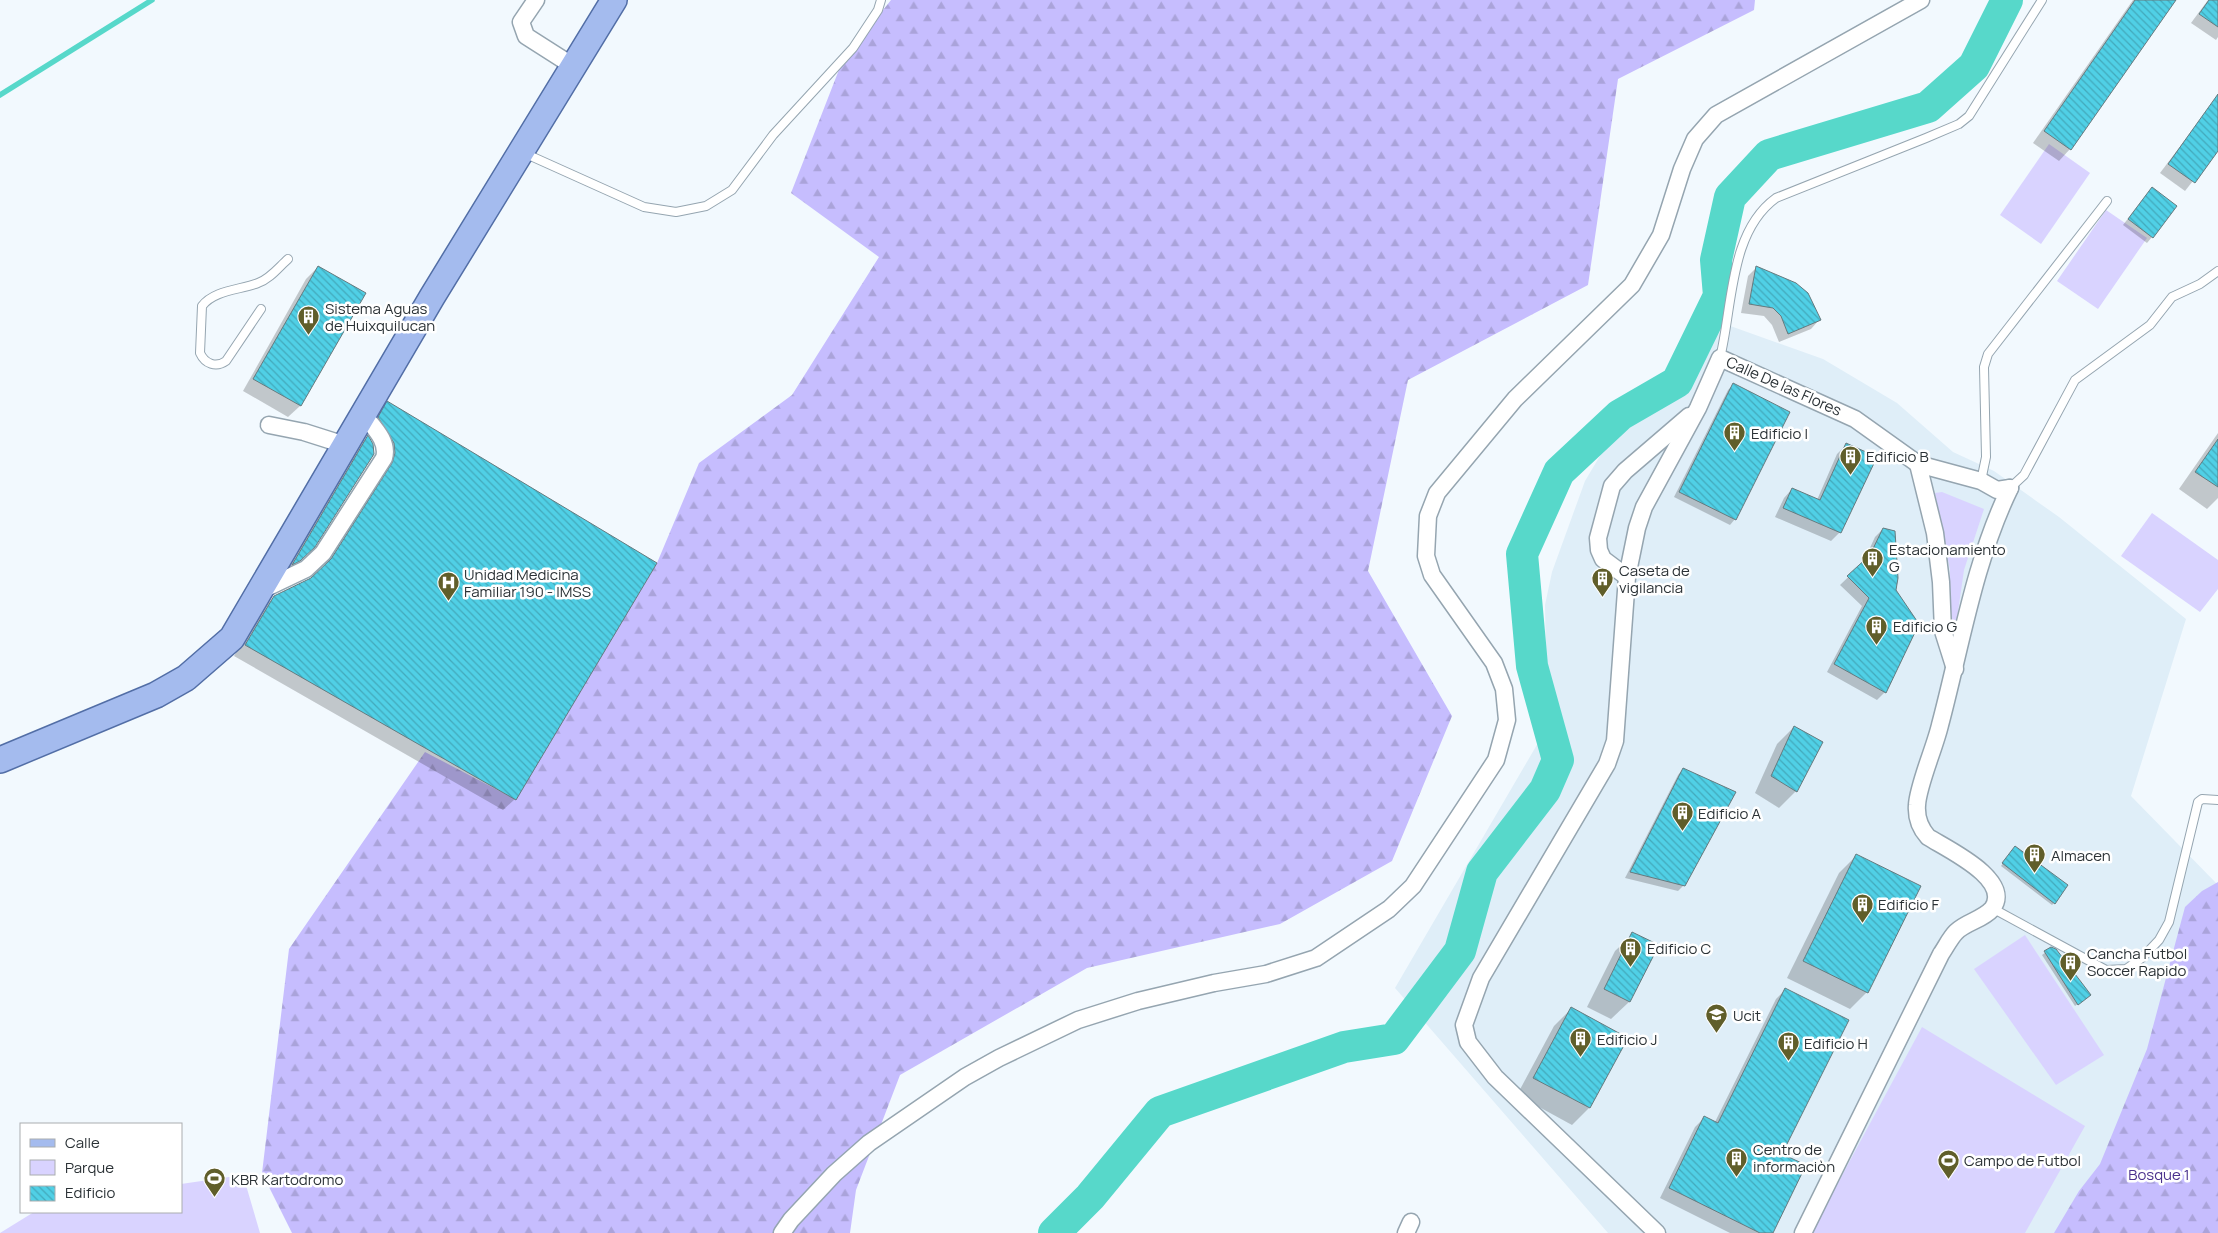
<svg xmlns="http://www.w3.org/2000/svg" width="2218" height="1233" viewBox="0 0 2218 1233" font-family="Manrope,sans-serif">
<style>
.built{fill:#dfeef8}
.green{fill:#d9d3ff}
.forest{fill:url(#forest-firs)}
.shadow{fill:#0003}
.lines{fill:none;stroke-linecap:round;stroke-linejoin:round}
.stream{stroke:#57d8ca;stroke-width:5.5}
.river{stroke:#57d8ca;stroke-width:32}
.building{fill:url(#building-back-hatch);stroke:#667a7e}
.lane-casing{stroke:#95a5b0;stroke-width:10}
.street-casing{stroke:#95a5b0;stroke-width:19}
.primary-casing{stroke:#526ea6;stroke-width:28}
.lane{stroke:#fff;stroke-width:8}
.street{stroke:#fff;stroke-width:16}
.primary{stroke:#a4bbee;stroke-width:25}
.labels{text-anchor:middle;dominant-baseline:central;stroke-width:5;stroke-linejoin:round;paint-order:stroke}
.poi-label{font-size:15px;fill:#2b3236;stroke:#fff;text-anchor:start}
.street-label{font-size:15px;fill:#2b3236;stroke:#fff}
.park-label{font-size:15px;fill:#4a318d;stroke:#fff}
</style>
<defs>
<pattern id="forest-firs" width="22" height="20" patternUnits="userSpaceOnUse" patternTransform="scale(1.25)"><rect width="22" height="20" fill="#c6bdfe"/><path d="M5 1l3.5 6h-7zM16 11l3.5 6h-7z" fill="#aaa3da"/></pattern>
<pattern id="building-back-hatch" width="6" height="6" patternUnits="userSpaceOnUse" patternTransform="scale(1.25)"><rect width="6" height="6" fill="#50d0e6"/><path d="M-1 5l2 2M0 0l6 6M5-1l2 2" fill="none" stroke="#43a9bb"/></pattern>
</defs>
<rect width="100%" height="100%" fill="#f2f9fe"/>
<path class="built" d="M1708 318 1823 359 1897 403 1953 452 1994 471 2059 517 2186 619 2131 796 2218 885V1233H1608L1395 988 1559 707 1546 662 1545 605 1552 572 1585 481 1619 424 1677 382Z"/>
<g class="green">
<path d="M2049 144 2090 173 2041 244 2000 215Z"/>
<path d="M2106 210 2147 238 2098 309 2057 281Z"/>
<path d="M1942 492 1984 509 1964 570 1953 646 1948 630 1950 570 1935 493Z"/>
<path d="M2152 513 2218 560V589L2200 612 2121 556Z"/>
<path d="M2025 935 2104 1055 2056 1085 1974 969Z"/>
<path d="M1922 1027 2085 1126 2025 1233H1811Z"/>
<path d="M243 1175 260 1233H0L34 1212H181V1184Z"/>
</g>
<g class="forest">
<path d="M891 0H1755L1754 10 1618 79 1588 285 1408 380 1368 571 1452 716 1392 861 1280 924 1087 968 900 1075 856 1190 850 1233H292L262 1173 289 949 425 752 515 799 657 563 699 463 792 395 879 257 791 193 842 62Z"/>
<path d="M2218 882V1233H2054L2079 1191 2100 1164 2147 1049 2185 907 2202 891Z"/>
</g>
<g class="shadow">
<path d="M2133 0H2168L2070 149 2059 161 2033 143Z"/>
<path d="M2208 0H2218V37L2216 40 2191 23Z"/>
<path d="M2216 99 2218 101V149L2185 191 2160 173Z"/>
<path d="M2147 194 2152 237 2147 243 2123 225Z"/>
<path d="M318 267 364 293 300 406 288 417 243 391 306 279Z"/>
<path d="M1756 268 1819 320 1811 329 1779 342 1772 325 1764 316 1741 313 1748 276Z"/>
<path d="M1733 385 1735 519 1730 525 1674 497 1728 390Z"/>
<path d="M388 403 515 799 503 810 234 656 262 609 274 597 311 579 321 570 381 476 383 454 368 429 376 415Z"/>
<path d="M2218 433V498L2207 509 2179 489Z"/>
<path d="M367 437 302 558 282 574 356 449Z"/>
<path d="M1846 445 1840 532 1831 541 1775 517 1784 498 1792 489 1817 500 1837 454Z"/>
<path d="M1883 529 1895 590 1918 627 1885 692 1877 700 1827 672 1862 606 1840 585 1863 563 1875 537Z"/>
<path d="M1794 727 1796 791 1779 808 1755 793 1777 744Z"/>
<path d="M1683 769 1684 885 1678 891 1625 878 1678 775Z"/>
<path d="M2012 850 2054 903 2052 905 2001 866Z"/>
<path d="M1856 856 1867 992 1850 1009 1787 978 1839 873Z"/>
<path d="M1633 934 1657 946 1629 1002 1611 1019 1587 1007 1615 951Z"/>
<path d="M2051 948 2087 997 2075 1006 2042 955Z"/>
<path d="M1786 989 1780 1154 1771 1233H1730L1660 1198 1695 1127 1705 1117 1715 1122 1776 999Z"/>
<path d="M1571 1009 1627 1038 1589 1108 1572 1125 1517 1095 1554 1026Z"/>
</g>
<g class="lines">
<path class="stream" d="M0 95 152 0"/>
<path class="river" d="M1054 1233 1090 1197 1160 1112 1344 1047 1394 1039 1460 951 1482 872 1545 790 1558 760 1532 666 1522 554 1559 472 1620 415 1677 382 1719 296 1716 260 1730 197 1769 155 1928 107 1974 66 2007 0"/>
</g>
<g class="building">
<path d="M2135 0H2176L2071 150 2044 131Z"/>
<path d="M2209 0H2218V27L2199 14Z"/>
<path d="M2218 94V151L2195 183 2168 164Z"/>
<path d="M2152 187 2177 206 2153 238 2128 219Z"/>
<path d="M318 266 366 293 301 406 253 379Z"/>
<path d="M1756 266 1796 283 1808 293 1821 320 1788 334 1781 316 1773 308 1749 304Z"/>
<path d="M1733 383 1790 412 1736 520 1679 492Z"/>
<path d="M387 401 657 563 516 800 245 645 274 596 311 578 331 559 392 463 395 453 394 443 378 417Z"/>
<path d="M368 435 373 444 374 454 315 547 300 561 292 565Z"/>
<path d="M2218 439V487L2195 472Z"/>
<path d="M1846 443 1877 457 1841 533 1783 508 1792 488 1820 500Z"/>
<path d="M1883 528 1895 531 1898 578 1896 590 1919 624 1886 693 1834 664 1869 598 1847 576 1870 555Z"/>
<path d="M1794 726 1823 742 1797 792 1771 776Z"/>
<path d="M1683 768 1736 792 1685 886 1630 872Z"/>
<path d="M2015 846 2068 885 2055 904 2002 863Z"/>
<path d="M1856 854 1921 886 1868 993 1803 961Z"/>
<path d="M1632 932 1659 945 1630 1002 1604 989Z"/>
<path d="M2051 947 2056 949 2091 995 2078 1005 2044 951Z"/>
<path d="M1785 988 1849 1020 1782 1154 1806 1165 1773 1233H1760L1669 1188 1704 1116 1718 1123Z"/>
<path d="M1571 1007 1628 1038 1590 1108 1533 1078Z"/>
</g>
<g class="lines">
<defs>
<g id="lane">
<path d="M524 153 644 207 676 212 706 206 732 190 773 135 853 48 878 10 881 0"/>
<path d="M261 309 226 361C216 368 205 364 200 353L202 306C214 290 240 290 258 283 270 279 279 267 288 259"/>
<path d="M1720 358C1733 306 1729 232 1776 198L1926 138 1959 124 1969 116 2042 0"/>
<path d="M1981 481 1986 457 1984 367 1988 354 2107 201"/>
<path d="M2010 488 2024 475 2075 380 2150 325 2172 297 2200 284 2218 271"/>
<path d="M1992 908 2106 970 2126 969 2142 958 2159 940 2169 922 2198 802 2202 799 2218 800"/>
</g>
<g id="street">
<path d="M536 0 521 22 526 36 573 66"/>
<path d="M269 425 304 432 345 445"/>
<path d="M1918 464 1935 533 1941 582 1943 631 1955 669"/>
<path d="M1627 577 1603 559 1599 550 1598 538 1612 486 1625 471 1689 416"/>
<path d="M262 590 306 569 323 553 384 458C389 441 373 427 363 414"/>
<path d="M782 1233 791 1220 834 1174 869 1143 965 1077 999 1058 1078 1020 1138 1001 1214 983 1266 974 1316 958 1389 909 1413 886 1496 760 1507 720 1504 689 1494 663 1432 575 1426 556 1428 516 1437 493 1515 399 1632 285 1661 235 1682 169 1695 139 1716 115 1921 0"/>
<path d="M1406 1233 1411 1222"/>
<path d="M1657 1233 1495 1077 1468 1042 1464 1025 1481 978 1607 764 1615 741 1627 577 1637 528 1644 507 1698 408 1720 358 1855 419 1918 464 1981 481 1997 490 2010 488"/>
<path d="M1803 1233 1941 954C1946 947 1950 938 1956 932 1966 922 1982 920 1992 909 2014 880 1947 849 1928 837 1920 828 1916 818 1917 805 1918 785 1935 747 1940 725 1961 646 1974 562 2010 488"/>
</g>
<path id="primary" d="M0 760 156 695 186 678 232 638 432 297 614 0"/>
</defs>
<use href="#lane" class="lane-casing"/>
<use href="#street" class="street-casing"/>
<use href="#primary" class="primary-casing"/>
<use href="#lane" class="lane"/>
<use href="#street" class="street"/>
<use href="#primary" class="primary"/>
</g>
<defs>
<symbol id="building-pin" viewBox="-11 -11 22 30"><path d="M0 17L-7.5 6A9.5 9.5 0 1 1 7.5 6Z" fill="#605e2a" stroke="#fff"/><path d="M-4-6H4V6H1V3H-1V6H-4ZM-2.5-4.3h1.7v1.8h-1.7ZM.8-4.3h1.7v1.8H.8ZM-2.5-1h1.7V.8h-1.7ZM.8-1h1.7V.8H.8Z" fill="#fff"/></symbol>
<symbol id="hospital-pin" viewBox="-11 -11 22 30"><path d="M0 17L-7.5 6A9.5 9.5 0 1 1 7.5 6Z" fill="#605e2a" stroke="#fff"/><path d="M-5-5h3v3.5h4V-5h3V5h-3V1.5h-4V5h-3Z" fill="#fff"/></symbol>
<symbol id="university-pin" viewBox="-11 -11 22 30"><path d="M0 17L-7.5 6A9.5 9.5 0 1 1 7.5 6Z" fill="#605e2a" stroke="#fff"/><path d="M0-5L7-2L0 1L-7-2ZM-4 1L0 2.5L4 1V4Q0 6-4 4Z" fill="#fff"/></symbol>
<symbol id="stadium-pin" viewBox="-11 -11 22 30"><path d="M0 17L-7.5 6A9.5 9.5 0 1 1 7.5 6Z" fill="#605e2a" stroke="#fff"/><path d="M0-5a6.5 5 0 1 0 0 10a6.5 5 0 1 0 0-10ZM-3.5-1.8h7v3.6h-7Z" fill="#fff"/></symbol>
</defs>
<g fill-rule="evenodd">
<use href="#building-pin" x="296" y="304" width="25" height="34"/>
<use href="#building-pin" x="1722" y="420" width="25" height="34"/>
<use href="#building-pin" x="1838" y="444" width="25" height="34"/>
<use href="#building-pin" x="1860" y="546" width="25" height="34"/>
<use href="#building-pin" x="1590" y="566" width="25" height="34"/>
<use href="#hospital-pin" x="436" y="570" width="25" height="34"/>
<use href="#building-pin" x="1864" y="614" width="25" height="34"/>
<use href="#building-pin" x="1670" y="800" width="25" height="34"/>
<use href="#building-pin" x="2022" y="842" width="25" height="34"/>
<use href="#building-pin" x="1850" y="892" width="25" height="34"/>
<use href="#building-pin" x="1618" y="936" width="25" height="34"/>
<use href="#building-pin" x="2058" y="950" width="25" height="34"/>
<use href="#university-pin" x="1704" y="1002" width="25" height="34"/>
<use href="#building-pin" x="1568" y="1026" width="25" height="34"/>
<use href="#building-pin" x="1776" y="1030" width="25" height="34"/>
<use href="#building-pin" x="1724" y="1146" width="25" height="34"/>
<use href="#stadium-pin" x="1936" y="1148" width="25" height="34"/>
<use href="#stadium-pin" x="202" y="1166" width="25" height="34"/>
</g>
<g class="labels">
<g class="poi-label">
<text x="325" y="308">Sistema Aguas<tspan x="325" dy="17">de Huixquilucan</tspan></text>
<text x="1751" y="433">Edificio I</text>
<text x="1866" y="456">Edificio B</text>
<text x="1889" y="549">Estacionamiento<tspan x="1889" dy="17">G</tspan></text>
<text x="1619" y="570">Caseta de<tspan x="1619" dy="17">vigilancia</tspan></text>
<text x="464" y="574">Unidad Medicina<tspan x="464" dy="17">Familiar 190 - IMSS</tspan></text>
<text x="1893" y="626">Edificio G</text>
<text x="1698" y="813">Edificio A</text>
<text x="2051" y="855">Almacen</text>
<text x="1878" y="904">Edificio F</text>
<text x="1647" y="948">Edificio C</text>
<text x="2087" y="953">Cancha Futbol<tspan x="2087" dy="17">Soccer Rapido</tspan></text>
<text x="1733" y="1015">Ucit</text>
<text x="1597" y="1039">Edificio J</text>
<text x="1804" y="1043">Edificio H</text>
<text x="1753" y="1149">Centro de<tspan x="1753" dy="17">informaciòn</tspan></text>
<text x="1964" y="1160">Campo de Futbol</text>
<text x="231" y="1179">KBR Kartodromo</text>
</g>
<g class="street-label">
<text transform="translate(1784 386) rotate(24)">Calle De las Flores</text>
</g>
<g class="park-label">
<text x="2159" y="1174">Bosque 1</text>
</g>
</g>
<rect x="20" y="1123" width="162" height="90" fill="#ffffff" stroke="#aaadaf"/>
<rect x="30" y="1139" width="25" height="8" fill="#a4bbee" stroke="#aaadaf"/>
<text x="65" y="1148" font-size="15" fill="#2b3236">Calle</text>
<rect x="30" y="1160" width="25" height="15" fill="#d9d3ff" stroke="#aaadaf"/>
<text x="65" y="1173" font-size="15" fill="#2b3236">Parque</text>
<rect x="30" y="1186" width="25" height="15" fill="url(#building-back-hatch)" stroke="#aaadaf"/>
<text x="65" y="1198" font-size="15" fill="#2b3236">Edificio</text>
</svg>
